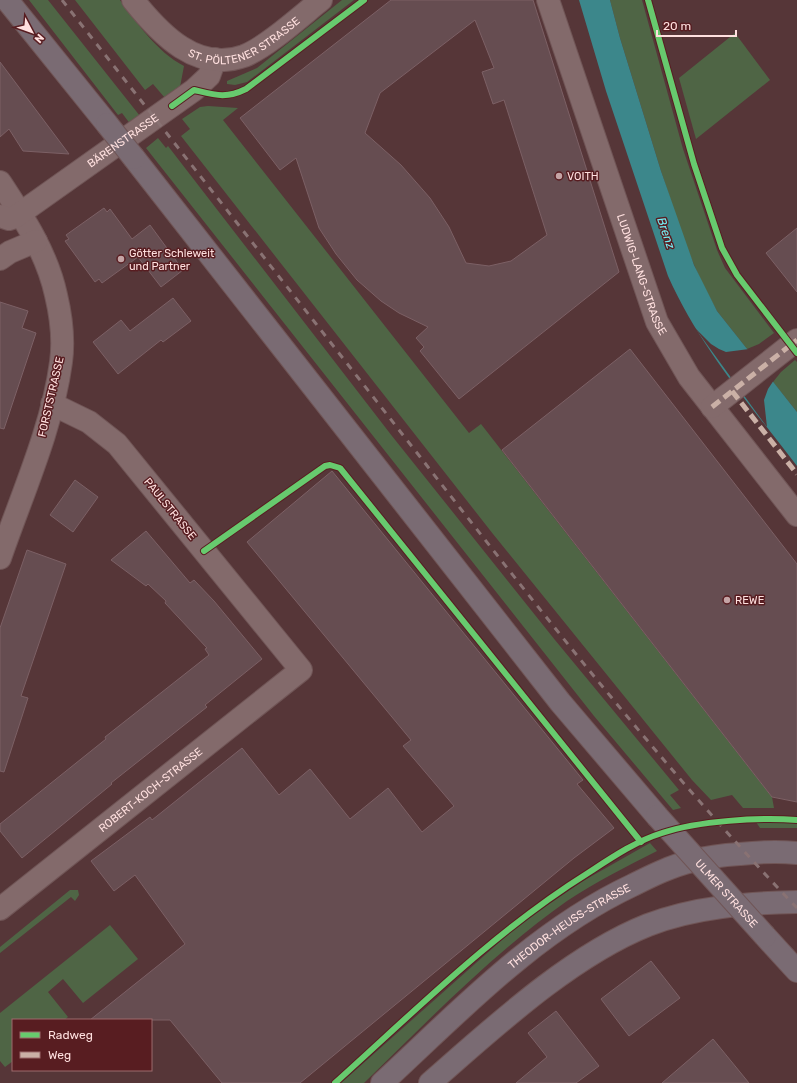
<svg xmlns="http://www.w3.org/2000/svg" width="797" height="1083" viewBox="0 0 797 1083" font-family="Rubik,sans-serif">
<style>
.green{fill:#4f6545}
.water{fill:#3c878b}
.pier{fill:#563638}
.building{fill:#664d51;stroke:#7c6065;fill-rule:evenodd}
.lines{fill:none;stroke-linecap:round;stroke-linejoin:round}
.minor-casing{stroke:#705556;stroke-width:24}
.tertiary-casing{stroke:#705556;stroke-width:24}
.primary-casing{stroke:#705556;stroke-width:24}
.minor{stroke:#836a6b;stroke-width:22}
.tertiary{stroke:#836a6b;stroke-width:22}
.primary{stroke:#7a6b73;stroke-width:22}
.rail{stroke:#897273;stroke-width:3;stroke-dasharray:7 7;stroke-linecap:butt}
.primary-bridge-casing{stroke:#705556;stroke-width:24;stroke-linecap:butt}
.primary-bridge{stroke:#7a6b73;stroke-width:22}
.quiet{stroke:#cab0a6;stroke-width:5;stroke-dasharray:10 5;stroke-linecap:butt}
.cycleway-casing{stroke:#581d21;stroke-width:8}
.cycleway{stroke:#67ca6e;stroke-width:6}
.poi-dot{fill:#c4a4a5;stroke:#581d21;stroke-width:1.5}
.labels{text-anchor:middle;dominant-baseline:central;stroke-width:3;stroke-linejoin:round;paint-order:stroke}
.street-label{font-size:11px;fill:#ffe0df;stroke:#581d21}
.poi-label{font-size:11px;fill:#ffe0df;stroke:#581d21;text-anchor:start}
.water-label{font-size:12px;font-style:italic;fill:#74f1f7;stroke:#581d21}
</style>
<rect width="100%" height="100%" fill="#563638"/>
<g class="green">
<path d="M29 0H48L140 116 131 125 122 113 118 115Z"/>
<path d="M75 0H120C139 25 156 51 184 66L180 87 165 98 153 84 145 90Z"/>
<path d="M342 0H354L247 82 235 85 227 84V81L257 68Z"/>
<path d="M610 0H642L683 149 717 250 725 268 774 333 759 344 747 349 717 311 702 283 686 246 661 171 620 38Z"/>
<path d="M735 33 770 80 696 139 679 78Z"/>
<path d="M208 106 238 108 223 120 469 433 481 424 772 797 774 808H743L732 795 711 800 692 780 493 534 181 136 190 129 182 119 200 107Z"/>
<path d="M158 138 166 148 168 146 392 436 555 640 679 790 670 795 681 808 673 810 594 716 146 148Z"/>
<path d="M795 360 797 362V412L773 382 781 372Z"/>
<path d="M756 822 797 823V828H760Z"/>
<path d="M650 843 657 851C627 866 596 882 567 901 493 953 429 1020 364 1083H341L521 923 583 881Z"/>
<path d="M70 890H78L79 895 75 901 71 897 0 953V947Z"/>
<path d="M110 925 138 959 83 1003 63 979 48 992 68 1017 64 1020H13V1061L5 1067 0 1061V1013Z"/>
</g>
<path class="water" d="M579 0H610L620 38 661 171 694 265 717 311 797 412V466C751 406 699 346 668 276L606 91Z"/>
<path class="pier" d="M695 328 711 344 719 349 726 352 749 349 774 380 768 389 764 400 767 427Z"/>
<g class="building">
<path d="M391 0H533L619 272 459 399 420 351 424 347 416 338 428 327 399 313 381 301 357 280 336 254 319 228 296 158 280 170 240 118ZM475 20 494 68 482 72 493 104 504 100 547 235 511 261 489 266 466 263 449 227 430 198 401 165 365 133 380 93Z"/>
<path d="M0 62 69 154 23 151 9 129 0 137Z"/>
<path d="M104 208 107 212 110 209 132 239 150 225 183 270 161 287 138 257 102 283 99 279 95 282 65 241 69 239 66 235Z"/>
<path d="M797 228V292L766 253Z"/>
<path d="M173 298 191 321 163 342 161 340 118 374 93 342 121 320 130 331Z"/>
<path d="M0 302 28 311 22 328 36 333 4 429 0 428Z"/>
<path d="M630 349 797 564V802L772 797 502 450Z"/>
<path d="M332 471 583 780 577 784 614 828 574 858 300 1083H222L170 1020H90L185 944 135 875 114 891 91 861 150 817 152 820 242 748 279 795 310 769 350 819 388 788 422 832 454 806 403 746 411 740 247 542Z"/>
<path d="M75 480 98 497 73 532 50 515Z"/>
<path d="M146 531 190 583 194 580 214 601 262 659 205 705 207 707 111 783 112 784 22 858 0 831V824L106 739 105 737 209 655 205 649 207 648 165 603 166 601 148 584 146 586 111 560Z"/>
<path d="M27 550 66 564 21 696 28 698 4 772 0 771V628Z"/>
<path d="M651 961 680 998 629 1036 601 999Z"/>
<path d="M556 1011 599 1066 576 1083H516L547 1057 528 1033Z"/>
<path d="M713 1039 749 1083H662Z"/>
</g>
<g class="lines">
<defs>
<g id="minor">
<path id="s1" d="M548 0 657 322 689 377 797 515"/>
<path d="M0 182C23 217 47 253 56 295 61 316 64 340 61 362 52 429 22 494 0 558"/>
<path id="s2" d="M0 216 9 219 15 217 194 90 209 76 215 59"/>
<path d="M0 259 10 252 36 241"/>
<path d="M712 407 797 340"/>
<path id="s3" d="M0 909 301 670 117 444 89 422 52 404"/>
</g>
<g id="tertiary">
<path id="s4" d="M133 0C160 34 197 73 244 56 267 47 301 16 321 0"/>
</g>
<g id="primary">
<path d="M7 0 107 124"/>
<path d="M134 158 560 702 657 816"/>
<path d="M765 936 797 971"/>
<path id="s5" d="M382 1083C460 1011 535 931 633 885 651 876 671 866 692 861 707 857 723 855 740 854 758 852 778 851 797 853"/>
<path d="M430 1083C493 1028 570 956 648 925 695 907 747 903 797 902"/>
</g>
</defs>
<use href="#minor" class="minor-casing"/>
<use href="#tertiary" class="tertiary-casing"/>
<use href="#primary" class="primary-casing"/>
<use href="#minor" class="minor"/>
<use href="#tertiary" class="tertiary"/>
<use href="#primary" class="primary"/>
<path class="rail" d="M62 0C184 155 306 311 428 467 546 618 665 770 797 908"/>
<defs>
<g id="primary-bridge">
<path d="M107 124 134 158"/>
<path id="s6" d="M657 816 765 936"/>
</g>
</defs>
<use href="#primary-bridge" class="primary-bridge-casing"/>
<use href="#primary-bridge" class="primary-bridge"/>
<g class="quiet">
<path d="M732 391 797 474"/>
<path d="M712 407 797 340"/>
</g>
<defs>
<g id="cycleway">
<path d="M648 0 694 164 722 248 737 275 797 353"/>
<path d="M172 106 194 90C215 95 226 99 246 89L364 0"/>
<path d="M204 551 325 466 330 465 340 468 641 842"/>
<path d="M335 1083C416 1010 495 931 588 873 611 858 636 841 662 833 698 821 759 817 797 820"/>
</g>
</defs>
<use href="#cycleway" class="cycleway-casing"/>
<use href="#cycleway" class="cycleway"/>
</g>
<g class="poi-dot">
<circle cx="559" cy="176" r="4"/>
<circle cx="121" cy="259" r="4"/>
<circle cx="727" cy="600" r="4"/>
</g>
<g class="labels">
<g class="street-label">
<text stroke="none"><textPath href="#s4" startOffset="138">ST. PÖLTENER STRASSE</textPath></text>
<text stroke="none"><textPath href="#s2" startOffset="148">BÄRENSTRASSE</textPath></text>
<text stroke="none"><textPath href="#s1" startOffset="290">LUDWIG-LANG-STRASSE</textPath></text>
<text transform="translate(51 397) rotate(-77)">FORSTSTRASSE</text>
<text transform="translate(170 509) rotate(51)">PAULSTRASSE</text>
<text stroke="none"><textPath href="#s3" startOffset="192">ROBERT-KOCH-STRASSE</textPath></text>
<text stroke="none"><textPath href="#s6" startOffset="104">ULMER STRASSE</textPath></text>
<text stroke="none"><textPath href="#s5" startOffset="245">THEODOR-HEUSS-STRASSE</textPath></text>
</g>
<g class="poi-label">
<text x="567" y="176">VOITH</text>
<text x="129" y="253">Götter Schleweit<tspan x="129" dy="13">und Partner</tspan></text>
<text x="735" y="600">REWE</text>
</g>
<g class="water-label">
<text transform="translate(666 233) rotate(71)">Brenz</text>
</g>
</g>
<rect x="12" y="1019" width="140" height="52" fill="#581d21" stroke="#9b6b6d"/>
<rect x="20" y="1032" width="20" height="6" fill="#67ca6e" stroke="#9b6b6d"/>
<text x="48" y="1039" font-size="12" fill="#ffe0df">Radweg</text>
<rect x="20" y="1052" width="20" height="6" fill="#cab0a6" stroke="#9b6b6d"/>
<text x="48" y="1059" font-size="12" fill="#ffe0df">Weg</text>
<g transform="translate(32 32) rotate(131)" stroke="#581d21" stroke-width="3" paint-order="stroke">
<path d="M0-3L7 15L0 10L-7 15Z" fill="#ffe0df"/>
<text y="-6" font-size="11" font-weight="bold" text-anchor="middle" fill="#ffe0df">N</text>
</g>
<path d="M657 30v6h79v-6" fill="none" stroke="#ffe0df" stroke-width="2"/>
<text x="663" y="30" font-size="12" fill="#ffe0df" stroke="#581d21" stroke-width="3" paint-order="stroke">20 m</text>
</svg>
